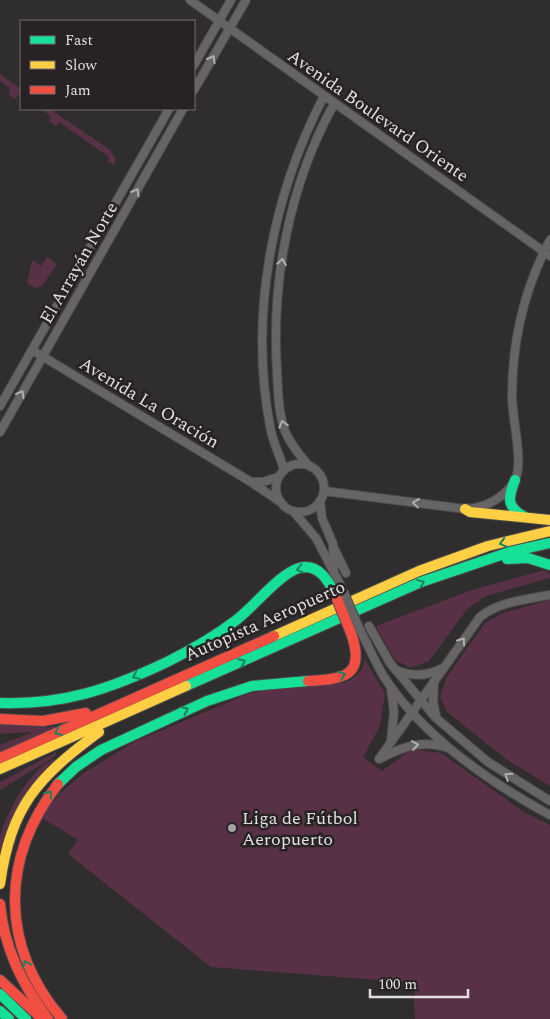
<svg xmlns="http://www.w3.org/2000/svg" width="550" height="1019" viewBox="0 0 550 1019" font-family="Spectral,serif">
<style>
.green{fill:#583146}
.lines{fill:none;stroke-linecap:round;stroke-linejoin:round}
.street-casing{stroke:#4d4a4b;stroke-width:10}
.fast-casing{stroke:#4d4a4b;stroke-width:12}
.slow-casing{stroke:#4d4a4b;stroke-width:12}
.jam-casing{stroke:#4d4a4b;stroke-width:12}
.street{stroke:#666465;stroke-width:8}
.fast{stroke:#16e098;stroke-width:10}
.slow{stroke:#ffcf43;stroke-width:10}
.jam{stroke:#f24e42;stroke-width:10}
.street-bridge-casing{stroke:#4d4a4b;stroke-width:10;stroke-linecap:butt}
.jam-bridge-casing{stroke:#4d4a4b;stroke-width:12;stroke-linecap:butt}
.street-bridge{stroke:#666465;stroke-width:8}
.jam-bridge{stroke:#f24e42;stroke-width:10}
.oneway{stroke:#b0aeaf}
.oneway2{stroke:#1e825e}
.poi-dot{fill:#a4a1a2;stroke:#272325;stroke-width:2}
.labels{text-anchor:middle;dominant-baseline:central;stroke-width:5;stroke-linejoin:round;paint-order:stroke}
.street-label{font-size:18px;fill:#e2dfe1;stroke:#272325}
.poi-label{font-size:18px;fill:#e2dfe1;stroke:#272325;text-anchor:start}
</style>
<rect width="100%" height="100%" fill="#302d2e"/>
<g class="green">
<path d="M0 74 21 89V96L18 94 16 99 9 95 10 88 0 81Z"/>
<path d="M40 109H50L110 150 115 157V165L108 162 109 157 59 122 56 126 49 121 51 116Z"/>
<path d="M47 257 57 264 42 286 35 288 27 283 32 260 41 266Z"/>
<path d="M544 570 550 574V578L486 596 468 608 429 661 411 668 395 660 376 626 472 590Z"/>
<path d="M550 600V786L510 762 447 712 440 697 446 678 485 623 503 613Z"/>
<path d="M365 659 385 694 380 726 363 757 382 771 412 749 441 753 524 812 550 825V1019H415L414 999 416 983 211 967 68 854 78 840 41 817 60 793 84 773 134 742 248 694 270 689 344 683 355 677 362 669Z"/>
<path d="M0 724 46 727 57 726 0 755V745L31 733V732L0 734Z"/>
<path d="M56 752V755L53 758 0 790V782Z"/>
<path d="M57 759 0 857C0 851 0 843 0 837 5 814 32 764 57 759Z"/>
</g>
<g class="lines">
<defs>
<g id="street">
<path d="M190 0 550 256"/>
<path d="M194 65 231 0"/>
<path d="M194 90 246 0"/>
<path d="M32 350 251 482 279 501"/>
<path d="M0 406 169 109"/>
<path d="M0 432 183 109"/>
<circle cx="300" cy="488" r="24"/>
<path d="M308 465C299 454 290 444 285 431 278 412 278 390 277 371 271 280 290 183 334 104"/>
<path d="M284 470C280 455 272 441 270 426 249 315 272 196 324 96"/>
<path d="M251 482H263L278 477"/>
<path d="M324 491 465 509C485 508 505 498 515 480 524 463 512 418 512 397 512 342 524 289 550 240"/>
<path d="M320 501 322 518 333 544 334 568"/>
<path d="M293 511 316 538 342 588"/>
<path d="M333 546 346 573"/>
<path d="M369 626 390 663 436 718 488 762 550 801"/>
<path d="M360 630C368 645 375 662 384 677 423 736 489 782 550 815"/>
<path d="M396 670C412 677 428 676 443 668"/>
<path d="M434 683 433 701 436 716"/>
<path d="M391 740 394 712 391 689"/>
<path d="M381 758C402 747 424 739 448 748"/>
<path d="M379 759 480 617C498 602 527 599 550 595"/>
</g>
<g id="fast">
<path d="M515 480C508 498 506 507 525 517"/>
<path d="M507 559 528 558 550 565"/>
<path d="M186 686 421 582 510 552 550 543"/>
<path d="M0 703C64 705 110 689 167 662 191 650 214 637 235 621 253 608 279 574 299 568 318 563 328 580 335 594"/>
<path d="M58 784 76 767 101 750 207 701 252 686 308 681"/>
<path d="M0 994 26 1019"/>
<path d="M0 1011 9 1019"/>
</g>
<g id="slow">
<path d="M465 509 470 512 550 520"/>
<path d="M274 636 419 571 488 546 550 531"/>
<path d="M0 769 186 686"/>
<path d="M0 884C11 806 37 778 99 732"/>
</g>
<g id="jam">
<path d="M308 681C345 679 366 676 351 633"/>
<path d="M0 719 43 721 86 713"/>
<path d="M0 758 274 636"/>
<path d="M58 784C0 859 0 946 62 1019"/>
<path d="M0 904C4 948 22 984 48 1019"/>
<path d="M0 980 38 1015"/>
</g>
</defs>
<use href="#street" class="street-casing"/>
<use href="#fast" class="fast-casing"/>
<use href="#slow" class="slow-casing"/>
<use href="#jam" class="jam-casing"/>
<use href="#street" class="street"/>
<use href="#fast" class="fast"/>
<use href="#slow" class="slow"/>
<use href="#jam" class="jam"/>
<defs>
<path id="street-bridge" d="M342 588 360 630"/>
<path id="jam-bridge" d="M335 594 351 633"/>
</defs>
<use href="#street-bridge" class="street-bridge-casing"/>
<use href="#jam-bridge" class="jam-bridge-casing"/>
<use href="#street-bridge" class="street-bridge"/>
<use href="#jam-bridge" class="jam-bridge"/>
</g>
<defs><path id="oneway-chevron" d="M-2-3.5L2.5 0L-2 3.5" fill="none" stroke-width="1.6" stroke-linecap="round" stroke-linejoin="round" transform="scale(1.25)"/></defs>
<g class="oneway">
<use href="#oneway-chevron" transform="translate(212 59) rotate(-60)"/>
<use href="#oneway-chevron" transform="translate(136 192) rotate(-60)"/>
<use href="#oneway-chevron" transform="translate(282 262) rotate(-81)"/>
<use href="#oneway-chevron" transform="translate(21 394) rotate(-60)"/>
<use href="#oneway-chevron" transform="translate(283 424) rotate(-106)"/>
<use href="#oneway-chevron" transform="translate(416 503) rotate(-173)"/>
<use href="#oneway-chevron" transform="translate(462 641) rotate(-55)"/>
<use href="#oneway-chevron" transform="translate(415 745) rotate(-8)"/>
<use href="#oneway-chevron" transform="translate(508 776) rotate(-147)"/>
</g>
<g class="oneway2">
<use href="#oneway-chevron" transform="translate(503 543) rotate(165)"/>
<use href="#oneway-chevron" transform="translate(300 569) rotate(166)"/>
<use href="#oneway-chevron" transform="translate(421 583) rotate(-22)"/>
<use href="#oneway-chevron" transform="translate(242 662) rotate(-24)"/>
<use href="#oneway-chevron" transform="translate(342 675) rotate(-22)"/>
<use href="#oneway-chevron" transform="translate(136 676) rotate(155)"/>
<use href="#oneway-chevron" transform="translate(185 710) rotate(-23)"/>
<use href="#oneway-chevron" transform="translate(58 732) rotate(156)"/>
<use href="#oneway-chevron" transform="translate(49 794) rotate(-51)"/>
<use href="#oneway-chevron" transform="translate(26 964) rotate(-113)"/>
</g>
<circle class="poi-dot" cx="232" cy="828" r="5"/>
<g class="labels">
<g class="street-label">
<text transform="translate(378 116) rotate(35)">Avenida Boulevard Oriente</text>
<text transform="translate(79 263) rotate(-60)">El Arrayán Norte</text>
<text transform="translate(149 403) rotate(31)">Avenida La Oración</text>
<text transform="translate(265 621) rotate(-24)">Autopista Aeropuerto</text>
</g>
<g class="poi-label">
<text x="242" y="818">Liga de Fútbol<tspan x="242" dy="21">Aeropuerto</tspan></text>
</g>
</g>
<rect x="20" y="20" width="175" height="90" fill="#272325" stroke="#726e70"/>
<rect x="30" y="36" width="25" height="8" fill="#16e098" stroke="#726e70"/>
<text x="65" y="45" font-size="15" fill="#e2dfe1">Fast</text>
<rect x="30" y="61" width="25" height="8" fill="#ffcf43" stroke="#726e70"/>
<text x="65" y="70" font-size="15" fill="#e2dfe1">Slow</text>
<rect x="30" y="86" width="25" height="8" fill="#f24e42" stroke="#726e70"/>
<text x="65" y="95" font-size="15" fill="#e2dfe1">Jam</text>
<path d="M370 989v8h98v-8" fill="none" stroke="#e2dfe1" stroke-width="2.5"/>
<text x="378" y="989" font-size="15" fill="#e2dfe1" stroke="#272325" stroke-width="4" paint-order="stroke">100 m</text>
</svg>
